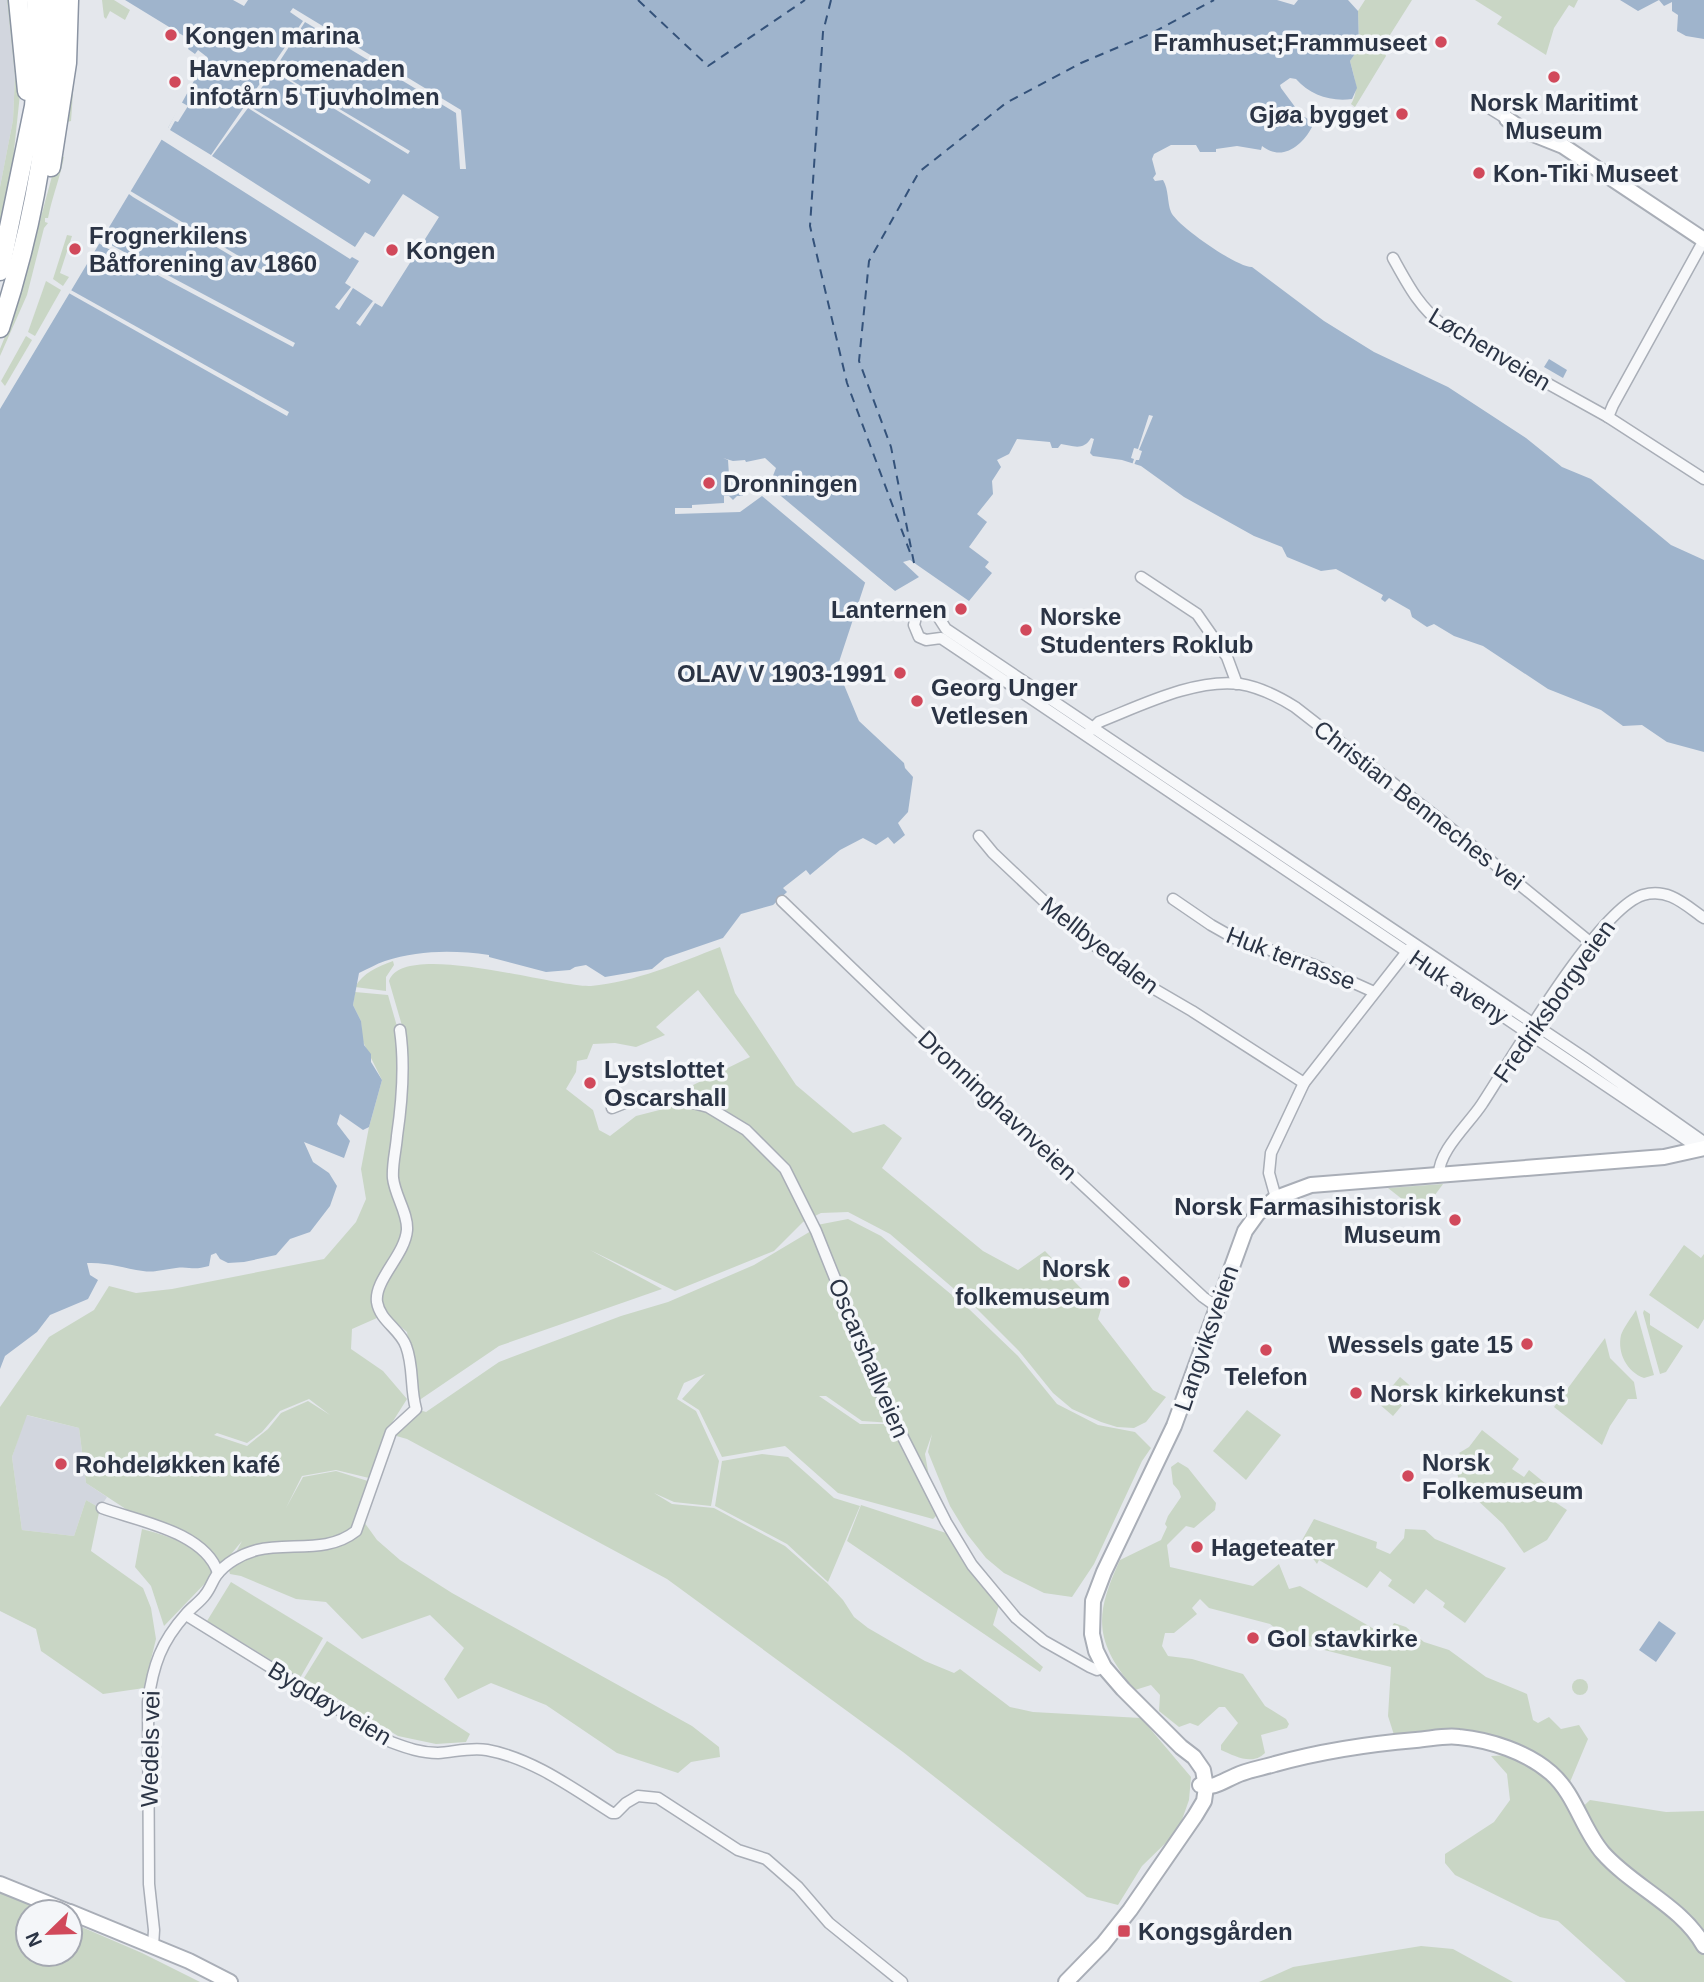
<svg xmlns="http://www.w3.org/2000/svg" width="1704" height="1982" viewBox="0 0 1704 1982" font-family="Arial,sans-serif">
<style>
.built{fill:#d2d6de}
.green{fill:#c9d6c5;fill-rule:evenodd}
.water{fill:#9fb4cc}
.pier{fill:#e4e7ec}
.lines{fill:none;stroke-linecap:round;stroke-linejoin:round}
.ferry{stroke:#34527a;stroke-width:2;stroke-dasharray:9 7;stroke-linecap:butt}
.street-casing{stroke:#a9aeb7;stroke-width:13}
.secondary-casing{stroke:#a9aeb7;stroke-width:18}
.highway-casing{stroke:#8b94a3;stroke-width:21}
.street{stroke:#f7f8fa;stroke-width:10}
.secondary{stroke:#fff;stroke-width:14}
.highway{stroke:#fff;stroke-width:18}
.poi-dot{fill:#d1495b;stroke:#f4f6f9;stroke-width:2.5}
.labels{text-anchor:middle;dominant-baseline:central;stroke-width:7;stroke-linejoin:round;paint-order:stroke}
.poi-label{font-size:24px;font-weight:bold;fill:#2b3445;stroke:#f4f6f9;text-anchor:start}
.street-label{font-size:24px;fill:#2b3445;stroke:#f4f6f9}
</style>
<rect width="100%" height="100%" fill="#e4e7ec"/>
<g class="built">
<path d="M0 0H9L15 76 13 120 0 187Z"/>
<path d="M26 1415 79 1428 86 1483 107 1497 100 1508 86 1500 74 1536 22 1530 12 1457Z"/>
</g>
<g class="green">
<path d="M7 0H11L20 94 13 160 0 229V187L13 120 15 76Z"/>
<path d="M102 0H114L130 10 125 20 110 11 106 19 104 17Z"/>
<path d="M1365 0H1412L1383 46 1386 56 1355 107 1351 104C1360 90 1354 77 1350 61L1359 48 1358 11Z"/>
<path d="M1475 0H1578L1574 8 1569 5 1554 28 1546 55 1497 24 1502 17Z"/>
<path d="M76 50 71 121 67 122 61 156 64 157C60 178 52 197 48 218H45V222L48 223 44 228 27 295 0 356V349L16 309 58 154Z"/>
<path d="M67 235 72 236 60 273 69 277 63 286 53 279Z"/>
<path d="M46 281 61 290 35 336 28 332Z"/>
<path d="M26 336 32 340 5 386 1 381Z"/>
<path d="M720 947 735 993 796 1085 853 1133 884 1124 902 1138 882 1168 983 1251 1018 1270 1045 1251 1101 1309 1098 1319 1153 1390 1166 1397 1146 1422 1134 1428 1117 1427 1101 1422 1072 1409 1053 1393 1019 1351 974 1306 890 1234 848 1212 821 1213 803 1222 774 1251 675 1291 590 1250 662 1289 499 1346 418 1401 407 1332 386 1314 352 1329 351 1349 383 1371 407 1399 383 1437 369 1478 336 1470 302 1476 286 1508 303 1477 336 1471 371 1482 359 1515 377 1540 400 1560 452 1593 692 1726 719 1747 720 1757 691 1762 678 1773 617 1753 546 1705 491 1683 458 1699 444 1679 464 1648 430 1615 362 1639 326 1602 296 1599 241 1576 230 1574 228 1567 242 1541 222 1565 209 1549 180 1530 138 1517 86 1483 79 1428 27 1415 12 1457 22 1530 74 1536 86 1500 100 1508 91 1551 143 1588 151 1608 156 1639 144 1688 103 1694 41 1651 36 1629 0 1611V1407L49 1337 94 1310 109 1286 136 1293 172 1289 324 1259 356 1222 366 1199 361 1169 369 1127 382 1080 362 1040 361 1021 353 1005 355 992 388 995 398 1030 403 1029 389 981C403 939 556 988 591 986 635 982 679 963 720 947ZM698 990 750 1057 681 1091 675 1106 636 1116 610 1136 599 1130 593 1110 566 1089 576 1072 577 1061 587 1059 593 1044 615 1043 636 1047 665 1035 656 1027ZM309 1399 330 1415 308 1401 281 1413 268 1429 247 1446 214 1435 217 1433 247 1443 262 1432 280 1411Z"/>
<path d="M393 961 394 965 386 977V991L355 987C364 972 377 967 393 961Z"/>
<path d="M1443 1184 1421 1214 1388 1188Z"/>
<path d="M848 1219 881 1236 970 1310 1018 1356 1057 1404 1098 1425 1135 1432 1151 1448 1142 1461 1094 1564 1072 1597 1044 1593 1004 1573 986 1558 967 1534 950 1506 928 1452 932 1434 925 1454 936 1516 933 1519 838 1493 785 1446 722 1457 699 1410 682 1399 705 1374 684 1383 677 1399 696 1411 719 1461 711 1506 674 1502 654 1493 672 1504 714 1508 785 1546 827 1583 843 1600 854 1617 868 1628 925 1661 954 1673 960 1669 1010 1707 1033 1712 1141 1718 1191 1777 1189 1800 1178 1831 1142 1866 1118 1905 1087 1897 903 1752 667 1579 407 1439 393 1435 419 1410 426 1412 499 1362 621 1316 668 1302 754 1265 811 1231 867 1373 893 1423 862 1421 826 1396H819L860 1424H894L900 1420 881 1383 817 1225Z"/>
<path d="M1684 1245 1701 1258 1704 1254V1319L1698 1329 1649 1295Z"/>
<path d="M1636 1310 1654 1375 1644 1378C1627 1372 1617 1353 1621 1335 1624 1327 1631 1318 1636 1310Z"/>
<path d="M1644 1310 1650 1314V1325L1683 1346 1666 1372 1660 1374 1643 1313Z"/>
<path d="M1605 1338 1610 1358 1634 1382 1637 1399H1628L1610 1426 1602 1445 1554 1407Z"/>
<path d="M1400 1377 1415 1390 1393 1416 1378 1403Z"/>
<path d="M1247 1410 1281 1435 1246 1480 1213 1451Z"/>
<path d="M1482 1430 1519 1459 1512 1469 1524 1477 1529 1470 1557 1493 1552 1500 1567 1510 1547 1540 1524 1553 1503 1524 1460 1484 1457 1473 1463 1468 1458 1462 1462 1457 1459 1453 1469 1447Z"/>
<path d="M762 1454 788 1457 834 1498 860 1506 828 1582 787 1544 715 1506 722 1461Z"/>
<path d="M1178 1462 1188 1468 1216 1503 1215 1510 1194 1528 1186 1526 1167 1545 1170 1567 1253 1586 1279 1564 1289 1589 1300 1586 1386 1636 1394 1623 1406 1627 1424 1642 1449 1650 1486 1677 1527 1694 1533 1720 1538 1723 1549 1717 1561 1729 1579 1725 1588 1739 1570 1782 1541 1759 1439 1732 1394 1735 1388 1716 1391 1667 1293 1642 1270 1624 1209 1608 1200 1599 1192 1608 1197 1614 1174 1633H1165L1162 1646 1168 1656 1192 1659 1243 1674 1265 1706 1286 1719 1289 1724 1287 1728 1261 1735 1265 1753C1252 1766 1235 1756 1221 1750V1745L1238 1723 1225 1707H1219L1198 1726 1190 1723 1179 1727 1159 1711 1160 1695 1151 1685 1135 1690C1094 1641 1094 1616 1120 1560L1161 1540 1167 1527 1165 1524 1168 1516 1181 1497 1179 1491 1173 1484 1171 1467Z"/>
<path d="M861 1505 946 1533 999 1605 993 1625 1043 1667 1040 1672 847 1541Z"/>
<path d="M1314 1519 1377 1542 1376 1548 1390 1554 1404 1538 1405 1529 1425 1530 1435 1539 1506 1568 1465 1623 1443 1607 1445 1603 1426 1589 1414 1604 1388 1586 1392 1580 1380 1571 1367 1588 1319 1560 1317 1564 1301 1542Z"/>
<path d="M142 1529C164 1535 210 1547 213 1575L164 1626 151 1586 135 1567Z"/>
<path d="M231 1582 323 1638 300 1678 207 1621Z"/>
<path d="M327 1641 470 1734 466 1742 436 1744 398 1736 304 1678Z"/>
<circle cx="1580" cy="1687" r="8"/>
<path d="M1511 1755C1542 1770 1557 1786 1575 1814L1590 1800 1666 1812 1704 1811V1982H1626L1558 1921 1540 1917 1455 1875 1445 1863V1854L1494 1822 1510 1800 1507 1774 1491 1756Z"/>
<path d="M0 1891 47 1912H28V1954H70V1922L142 1953 200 1982H0Z"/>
<path d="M1421 1946 1453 1949 1513 1982H1259L1293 1967Z"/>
</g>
<g class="water">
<path d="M125 0H233L244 6 248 0H1277L1294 5 1298 0H1348L1358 11 1359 48 1350 61 1357 88 1352 99C1331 102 1310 95 1296 79L1290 78 1280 85 1281 88 1301 115 1308 119 1312 127C1302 146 1282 162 1262 146L1261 150 1237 146 1216 149V152H1200L1196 145H1171L1154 154 1152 159 1156 174 1153 178 1155 181 1163 180C1169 190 1167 202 1171 212 1177 226 1238 268 1252 267L1324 321 1374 352 1448 387 1526 438 1562 467 1591 479 1671 545 1704 560V752L1667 742 1642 725 1623 726 1601 710 1548 689 1483 646 1454 636 1434 624 1427 627 1412 617 1410 610 1389 598 1385 602 1381 599 1383 595 1336 569 1321 571 1287 557 1282 547 1254 536 1184 497 1141 466 1122 460 1093 456 1090 453 1094 439 1091 438C1083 452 1071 445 1061 444L1058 448H1052L1050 442 1017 439 1009 454 997 460 1001 467 992 481 993 494 977 514 987 522 969 547 989 562 985 567 992 573 969 601 910 560 903 562 919 577 895 591 872 573 865 583 837 668 859 721 904 763 905 768 913 777 908 812 898 823 905 835 894 844 888 837 876 845 863 838 840 850 810 875 806 870 783 888 787 892 773 905 741 914 723 938 665 958 652 969 605 977 586 965 575 967 570 970 546 972 489 957V955C454 950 419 950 385 961 376 964 368 969 359 973L353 1005 361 1021 364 1045 371 1054V1062L382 1080 369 1127 363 1130 340 1114 337 1124 350 1141 344 1158 304 1142 313 1162 329 1173 337 1186 330 1206 310 1232 290 1239 276 1255 244 1262 228 1263 220 1259 216 1253 211 1255 209 1266C192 1271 190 1266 176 1268 165 1269 155 1273 143 1271 123 1268 107 1262 87 1263L90 1275 98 1280 88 1299 50 1315 37 1332 5 1356 0 1369V409L162 139 207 57 198 50 195 54 188 49 192 41Z"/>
<path d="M1620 0H1704V39L1686 36 1677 31 1678 15 1672 11V2L1664 6 1659 0 1638 11Z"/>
<path d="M1549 359 1567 370 1563 378 1544 367Z"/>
<path d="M1659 1621 1676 1633 1656 1662 1639 1650Z"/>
</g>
<g class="pier">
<path d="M293 8 461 110 466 169H460L456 113 305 22 274 70 410 151 408 154 273 71 249 106 371 180 369 184 248 108 212 156 355 247 365 232 374 237 403 194 439 217 382 307 375 303 360 326 356 323 373 301 353 288 339 310 335 307 351 287 345 283 359 261 352 257 350 259 159 138 164 126 168 128 181 102 188 106 178 122 175 121 170 130 211 155 303 21 290 12Z"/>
<path d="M127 189 267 273 265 276 133 197 125 191Z"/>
<path d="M98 238 295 343 293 347 103 246 96 241Z"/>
<path d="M69 289 289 412 287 416 74 296 67 292Z"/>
<path d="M1149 415 1153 416 1139 450 1142 451 1139 460H1136L1134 465H1132L1134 459 1131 458 1134 448 1138 449Z"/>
<path d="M723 458 733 461 745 460 746 462 765 458 776 468 769 486 897 593 893 594 873 578 868 585 762 496 740 512 675 514V508H692V505L724 503V496H729L733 500 737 496H743V490L747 485 743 481 742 476H736L732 472 729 475 728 460Z"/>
</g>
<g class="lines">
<g class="ferry">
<path d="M638 0 708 66 805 0"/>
<path d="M831 0 823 32 810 226 847 383 911 555"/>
<path d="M914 563 891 447 859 361 869 261 919 172 1006 103 1081 63 1152 33 1214 0"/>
</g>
<defs>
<g id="street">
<path d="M1481 103 1507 119"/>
<path d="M1393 258C1408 285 1419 307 1444 326L1608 417 1704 479"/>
<path d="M1608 417 1613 405 1704 240"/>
<path d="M1141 577 1197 614 1227 657 1237 684"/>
<path d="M1090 731 1099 722C1140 706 1195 678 1240 684 1259 687 1279 697 1295 707L1443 822 1590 942"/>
<path d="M979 836 993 853 1065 921 1132 976 1192 1011 1304 1083"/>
<path d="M1173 899 1211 925 1234 938 1314 965 1374 992"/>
<path d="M782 901 910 1024 1203 1297 1217 1307"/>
<path d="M612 1108 637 1098 657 1097 678 1099 708 1107 746 1130 785 1169 816 1231 883 1398 946 1522 972 1565 1016 1618 1044 1641 1090 1667 1097 1670 1104 1667"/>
<path d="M1700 1149 941 638 926 640 919 637 914 625 916 617 926 611 937 615 946 629 1586 1059 1704 1142"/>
<path d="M1439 1175C1438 1151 1469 1124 1482 1104 1511 1060 1598 909 1643 895 1669 888 1684 904 1704 918"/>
<path d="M1276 1198 1269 1173 1271 1153 1304 1083 1409 949"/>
<path d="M102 1508C138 1521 205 1532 218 1573"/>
<path d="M186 1615 391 1742C407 1748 421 1753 438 1753 454 1752 471 1747 487 1750 532 1758 574 1789 612 1813H616L626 1803 638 1796 658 1798 738 1850 766 1859 798 1887 829 1923 902 1982"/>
<path d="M153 1946 154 1930 149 1884 148 1702C153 1665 161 1642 186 1614 192 1607 200 1602 205 1595 210 1589 212 1582 216 1576 225 1563 242 1554 257 1550 290 1542 327 1554 356 1531L391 1432 416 1409C410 1388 414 1367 406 1346 400 1329 380 1321 377 1302 374 1280 405 1255 407 1230 408 1213 395 1196 393 1178 392 1164 396 1150 397 1136 402 1102 405 1064 400 1030"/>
</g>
<g id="secondary">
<path d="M1507 119 1523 130 1563 146 1704 240"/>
<path d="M1200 1785C1214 1789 1223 1781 1235 1776 1247 1770 1262 1768 1275 1764 1322 1751 1368 1744 1416 1740 1430 1739 1445 1735 1459 1737 1490 1740 1527 1752 1551 1773 1576 1795 1582 1829 1603 1853 1633 1887 1682 1906 1704 1946"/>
<path d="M0 1884 69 1912"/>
<path d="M70 1912 189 1961 230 1982"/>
<path d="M1066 1982 1103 1944 1130 1910 1195 1816 1204 1801 1206 1787 1203 1770 1194 1757 1181 1747 1123 1689 1104 1667 1096 1651 1092 1634 1093 1601 1104 1572 1174 1426 1245 1231 1258 1213 1276 1198 1311 1185 1664 1157 1704 1148"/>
</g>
<g id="highway">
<path d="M18 0 27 91"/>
<path d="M51 167 67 63 69 0"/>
<path d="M0 271 34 106 38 59 36 0"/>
<path d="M0 328C35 222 54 112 52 0"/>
</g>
</defs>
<use href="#street" class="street-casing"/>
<use href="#secondary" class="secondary-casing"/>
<use href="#highway" class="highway-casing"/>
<use href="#street" class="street"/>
<use href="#secondary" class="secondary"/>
<use href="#highway" class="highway"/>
</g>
<g class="poi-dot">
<circle cx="171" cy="35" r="7"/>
<circle cx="1441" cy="42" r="7"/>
<circle cx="1554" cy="77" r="7"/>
<circle cx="175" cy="82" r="7"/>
<circle cx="1402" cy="114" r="7"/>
<circle cx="1479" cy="173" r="7"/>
<circle cx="75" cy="249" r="7"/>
<circle cx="392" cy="250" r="7"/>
<circle cx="709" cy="483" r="7"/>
<circle cx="961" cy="609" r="7"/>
<circle cx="1026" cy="630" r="7"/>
<circle cx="900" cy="673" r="7"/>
<circle cx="917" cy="701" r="7"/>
<circle cx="590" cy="1083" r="7"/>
<circle cx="1455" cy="1220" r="7"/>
<circle cx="1124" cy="1282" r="7"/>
<circle cx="1527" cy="1344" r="7"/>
<circle cx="1266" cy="1350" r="7"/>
<circle cx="1356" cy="1393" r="7"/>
<circle cx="61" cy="1464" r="7"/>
<circle cx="1408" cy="1476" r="7"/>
<circle cx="1197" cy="1547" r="7"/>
<circle cx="1253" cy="1638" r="7"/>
<rect x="1117" y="1924" width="14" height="14" rx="3.5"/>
</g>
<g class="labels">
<g class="poi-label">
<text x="185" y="35">Kongen marina</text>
<text x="1427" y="42" text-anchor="end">Framhuset;Frammuseet</text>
<text x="189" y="68">Havnepromenaden<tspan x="189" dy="28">infotårn 5 Tjuvholmen</tspan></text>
<text x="1554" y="102" text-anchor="middle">Norsk Maritimt<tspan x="1554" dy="28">Museum</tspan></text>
<text x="1388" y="114" text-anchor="end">Gjøa bygget</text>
<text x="1493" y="173">Kon-Tiki Museet</text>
<text x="89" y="235">Frognerkilens<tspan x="89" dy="28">Båtforening av 1860</tspan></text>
<text x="406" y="250">Kongen</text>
<text x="723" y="483">Dronningen</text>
<text x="947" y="609" text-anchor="end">Lanternen</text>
<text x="1040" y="616">Norske<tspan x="1040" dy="28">Studenters Roklub</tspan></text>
<text x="886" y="673" text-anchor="end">OLAV V 1903-1991</text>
<text x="931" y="687">Georg Unger<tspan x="931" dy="28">Vetlesen</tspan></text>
<text x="604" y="1069">Lystslottet<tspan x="604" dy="28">Oscarshall</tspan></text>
<text x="1441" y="1206" text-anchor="end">Norsk Farmasihistorisk<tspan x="1441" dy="28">Museum</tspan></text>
<text x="1110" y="1268" text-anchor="end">Norsk<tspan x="1110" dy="28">folkemuseum</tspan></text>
<text x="1513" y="1344" text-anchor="end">Wessels gate 15</text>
<text x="1266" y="1376" text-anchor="middle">Telefon</text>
<text x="1370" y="1393">Norsk kirkekunst</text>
<text x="1422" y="1462">Norsk<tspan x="1422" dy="28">Folkemuseum</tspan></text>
<text x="75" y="1464">Rohdeløkken kafé</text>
<text x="1211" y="1547">Hageteater</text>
<text x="1267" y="1638">Gol stavkirke</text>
<text x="1138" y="1931">Kongsgården</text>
</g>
<g class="street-label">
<text transform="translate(1490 349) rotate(31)">Løchenveien</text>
<text transform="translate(1419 805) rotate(38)">Christian Benneches vei</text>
<text transform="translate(1100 945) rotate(38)">Mellbyedalen</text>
<text transform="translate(1291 958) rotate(21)">Huk terrasse</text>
<text transform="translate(1459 987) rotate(34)">Huk aveny</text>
<text transform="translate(1554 1001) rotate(-55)">Fredriksborgveien</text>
<text transform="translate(998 1105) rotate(43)">Dronninghavnveien</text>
<text transform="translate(1206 1338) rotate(-71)">Langviksveien</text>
<text transform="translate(869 1358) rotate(67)">Oscarshallveien</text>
<text transform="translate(330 1703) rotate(31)">Bygdøyveien</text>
<text transform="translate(150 1749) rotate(-89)">Wedels vei</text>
</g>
</g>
<g transform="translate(49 1933) rotate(247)"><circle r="33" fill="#f4f6f9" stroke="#a4a8b1" stroke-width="2"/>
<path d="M0-5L12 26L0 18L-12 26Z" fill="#d1495b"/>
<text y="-10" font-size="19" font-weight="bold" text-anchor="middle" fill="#2b3445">N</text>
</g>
</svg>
